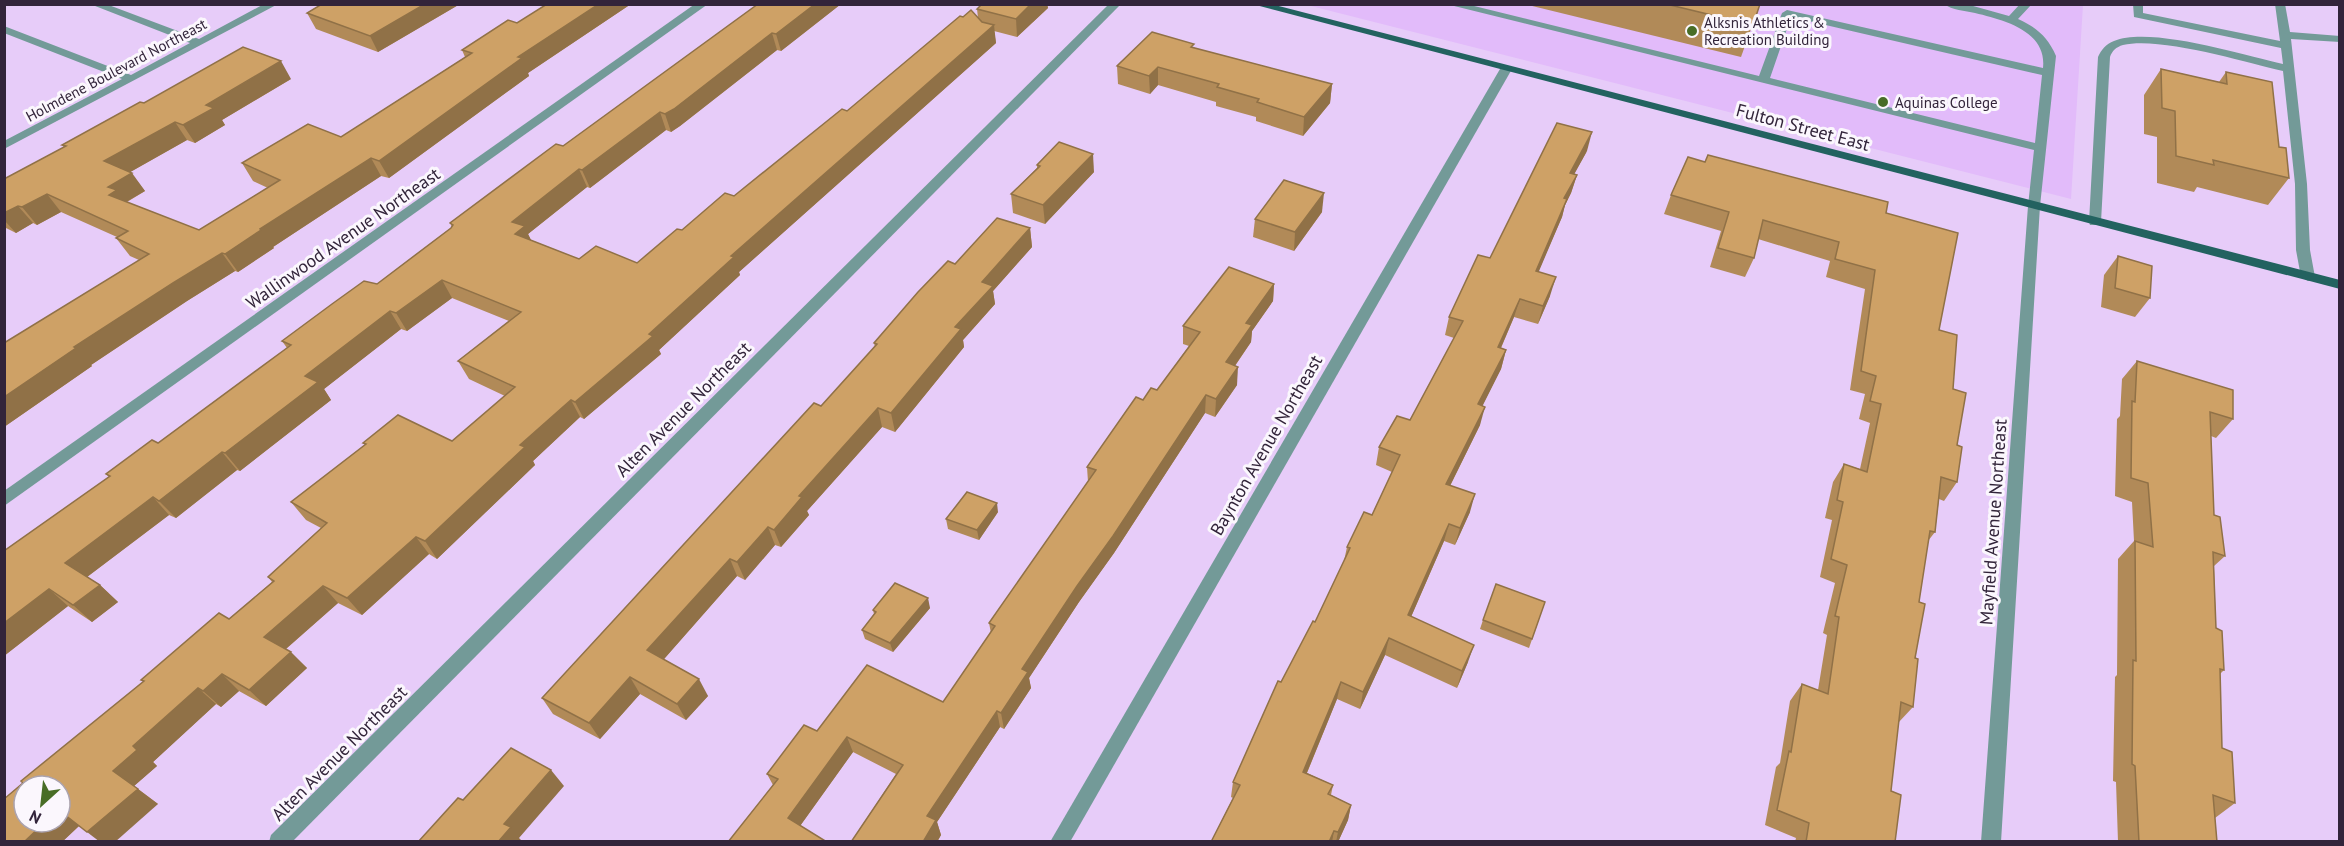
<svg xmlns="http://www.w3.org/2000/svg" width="2344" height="846" viewBox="0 0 2344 846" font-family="'PT Sans',sans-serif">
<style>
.built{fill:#e2bbfa}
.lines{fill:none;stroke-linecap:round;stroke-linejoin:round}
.minor{fill:#739a98;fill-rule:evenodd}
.major{fill:#236260;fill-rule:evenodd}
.wall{fill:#b18a58}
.shaded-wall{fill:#907147}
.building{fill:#cea166;stroke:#907147;stroke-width:1.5}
.poi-dot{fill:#486d26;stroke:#fbf7fd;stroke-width:2}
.labels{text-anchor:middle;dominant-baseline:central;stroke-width:6;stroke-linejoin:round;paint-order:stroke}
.far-poi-label{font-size:15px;fill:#32243a;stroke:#fbf7fd;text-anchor:start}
.far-street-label{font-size:15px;fill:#32243a;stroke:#fbf7fd}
.street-label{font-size:18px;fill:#32243a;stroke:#fbf7fd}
</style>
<rect width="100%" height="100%" fill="#e7ccf9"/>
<path class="built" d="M1307 5H2083L2071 199Z"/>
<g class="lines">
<g class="minor">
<path d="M90 4H106L199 39 264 4H278L4 149V141L122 79 4 33V26L131 75 190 43Z"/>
<path d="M695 4H708L4 506V491Z"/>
<path d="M1109 4H1121L292 842H269L271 835Z"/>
<path d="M1446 4H1466L1759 76 1782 13 1787 10 2043 68C2047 31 2004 20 1975 13 1965 11 1952 10 1944 4H1966L2009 16 2020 4H2032L2018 19C2036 27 2048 37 2056 56L2040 206 2001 842H1981L2028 206 2034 150ZM1791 17 2042 75 2035 143 1770 78Z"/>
<path d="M2133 4H2143V13L2280 41 2275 4H2285L2290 32 2340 36V42L2291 39 2307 184 2310 250 2315 277 2313 280 2308 281 2301 277 2296 250 2295 184 2283 71C2245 62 2159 36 2123 45 2116 47 2112 51 2110 57L2101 222 2100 225H2090L2089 222 2098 57C2101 50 2106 44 2114 41 2150 26 2243 55 2283 64L2281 48 2134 17Z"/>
<path d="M1506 66 1512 69 1070 842H1050L1500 69Z"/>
</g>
<path class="major" d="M1252 4H1271L2340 280V289Z"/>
</g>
<g class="wall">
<path d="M322 4H460L378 52 316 29 307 13Z"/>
<path d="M547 4H631L528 73 529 76 389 178 381 176 273 247 274 248 238 272 235 271 187 301 91 365 92 366 4 427 139 260 130 256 116 238 117 237 61 212 37 225 33 223 16 233 4 227V179L64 147 62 145 144 103 291 79 222 120 225 125 195 143 187 140 130 172 145 191 127 202 199 230 268 188 253 181 242 163 341 137 465 57 462 50 517 23Z"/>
<path d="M758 4H841L781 51 777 50 680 126 671 132 666 130 590 188 587 187 528 234 531 240 579 259 637 263 682 230 734 196 847 111 978 18 977 9 982 4H1047L1048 8 1017 37 994 31 996 43 739 272 740 275 659 350 661 354 584 419 580 417 533 461 535 465 437 559 429 554 362 615 338 603 286 649 307 668 266 706 239 691 221 707 216 704 153 762 157 766 134 786 158 804 79 826 62 842H4L144 682 141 680 229 619 272 582 268 577 321 528 306 520 291 502 365 445 363 443 452 441 505 396 469 379 458 361 509 321 452 298 407 331 401 329 324 389 331 400 240 471 237 470 176 518 169 515 87 577 100 585 118 602 92 622 68 606 4 656V551L109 477 106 474 158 443 287 348 282 341 377 284 452 227 450 223 563 146Z"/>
<path d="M1524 4H1760L1741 57Z"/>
<path d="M1194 48 1332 84 1330 103 1303 136 1256 121V117L1216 106V102L1158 85 1150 94 1118 84 1117 66Z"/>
<path d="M2161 69 2219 82 2226 72 2279 147 2289 178 2268 205 2197 187 2194 192 2157 183V137L2144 134V95Z"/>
<path d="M1587 151 1574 174 1577 175 1571 193 1565 205 1562 217 1538 272 1550 296 1538 324 1514 317 1501 348 1506 350 1501 369 1482 406 1480 425 1450 486 1470 512 1455 545 1444 541 1411 617 1468 662 1457 688 1385 655 1360 709 1337 699 1307 773 1333 785 1331 795 1351 805 1348 820 1338 842H1211L1233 798 1231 797 1233 782 1281 682 1315 622 1344 561 1347 547 1372 515 1392 472 1376 465 1379 447 1410 420 1454 338 1445 335 1449 317 1490 258Z"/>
<path d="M1037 165 1094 172 1045 224 1013 213 1011 194 1037 168Z"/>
<path d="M1671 195 1886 213 1939 330 1953 389 1957 445V482L1944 501 1939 499 1935 532 1928 541 1919 602 1913 707 1898 723 1891 791 1895 842H1795L1796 838 1765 825 1776 767 1780 763 1790 701 1802 684 1818 690 1827 635 1823 633 1835 583 1820 577 1832 520 1825 518 1833 482 1844 464 1860 469 1870 423 1859 419 1865 394 1850 390 1865 289 1826 277 1830 261 1758 239 1754 258 1745 277 1710 267 1721 231 1664 214Z"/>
<path d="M1322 212 1294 251 1253 237 1255 219Z"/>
<path d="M1030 228 1032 247 993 291 995 304 963 340 964 347 895 432 882 427 807 511 809 515 781 547 775 545 745 580 737 576 664 659 708 696 686 720 640 694 600 739 553 714 542 698 821 406 875 347 874 343 955 264Z"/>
<path d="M2118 256 2150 298 2135 317 2101 307 2104 275Z"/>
<path d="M1274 284 1273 301 1252 331 1251 342 1235 366 1237 385 1215 417 1205 413 1114 553 1079 602 1029 678 1031 688 1004 729 1000 727 937 822 941 835 937 842H851L896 774 853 752 800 826 728 842 773 785 767 774 817 731 943 702 991 633 989 623 1088 482 1087 467 1143 400 1157 390 1189 346 1183 344V326Z"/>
<path d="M2137 361 2233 419 2216 438 2211 436 2214 515 2225 556 2214 566 2216 628 2224 670 2220 674 2222 748 2235 803 2215 818 2217 842H2118L2116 782 2113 781 2115 677 2117 675 2118 559 2134 541 2132 502 2115 496 2117 419 2120 416 2122 379Z"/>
<path d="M998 512 979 540 948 529 946 519Z"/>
<path d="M1545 602 1529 648 1480 629 1483 620Z"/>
<path d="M930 608 893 652 865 639 862 630 874 614 873 610Z"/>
</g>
<g class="shaded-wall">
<path d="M425 4H460L378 52 370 36Z"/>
<path d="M599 4H631L528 73 529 76 389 178 379 161 518 57Z"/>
<path d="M815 4H841L781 51 776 34Z"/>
<path d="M1031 4H1047L1048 8 1017 37 1016 19Z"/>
<path d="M994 25 996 43 739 272 740 275 659 350 661 354 584 419 575 402 649 334 731 256Z"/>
<path d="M772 33 777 50 680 126 671 132 665 114Z"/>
<path d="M281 61 291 79 222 120 225 125 195 143 183 125 206 105Z"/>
<path d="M1158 67V85L1150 94 1149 76Z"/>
<path d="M1332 84 1330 103 1303 136 1304 117Z"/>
<path d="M660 112 666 130 590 188 582 170Z"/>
<path d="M175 122 187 140 118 179 104 161Z"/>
<path d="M1592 132 1587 151 1565 191 1570 173Z"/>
<path d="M1093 154 1094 172 1045 224 1043 205Z"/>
<path d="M371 158 381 176 273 247 274 248 238 272 225 254 260 229Z"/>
<path d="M579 169 587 187 528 234 533 244 515 234 512 222Z"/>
<path d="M132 173 145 191 126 202 109 195 108 187Z"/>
<path d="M1577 175 1571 193 1565 205 1562 217 1531 290 1536 271 1564 198Z"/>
<path d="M1324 193 1322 212 1294 251 1295 232Z"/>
<path d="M47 194 61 212 37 225 22 207Z"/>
<path d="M18 206 33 223 16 233 4 220V213Z"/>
<path d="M1030 228 1032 247 993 291 995 304 963 340 964 347 895 432 891 413 982 282Z"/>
<path d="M222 253 235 271 187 301 91 365 92 366 4 427V397L74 347 173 283Z"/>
<path d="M1556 277 1550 296 1538 324 1543 306Z"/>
<path d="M442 280 452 298 407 331 396 313Z"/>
<path d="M1274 284 1273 301 1252 331 1251 342 1225 380 1226 362 1246 323Z"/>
<path d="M1520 299 1514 317 1493 366 1498 347Z"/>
<path d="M390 311 401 329 324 389 331 400 240 471 225 453 305 376Z"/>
<path d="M1506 350 1501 369 1474 423 1478 404Z"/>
<path d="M1238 367 1237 385 1215 417 1216 399Z"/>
<path d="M1206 395 1205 413 1114 553 1079 602 1029 678 1031 688 1004 729 1001 713 1022 669 1077 586Z"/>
<path d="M571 400 580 417 533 461 535 465 437 559 425 541 520 445Z"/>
<path d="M1485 407 1480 425 1442 502 1446 484Z"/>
<path d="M878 408 882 427 807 511 809 515 781 547 774 530 799 496Z"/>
<path d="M222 452 237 470 176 518 159 501Z"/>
<path d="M1475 494 1470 512 1455 545 1460 528Z"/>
<path d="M153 497 169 515 83 580 65 563Z"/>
<path d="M997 503 998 512 979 540 977 530Z"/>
<path d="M1449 524 1444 541 1404 633 1408 615Z"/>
<path d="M768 527 775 545 745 580 737 562Z"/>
<path d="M416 537 429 554 362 615 347 598Z"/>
<path d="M730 559 737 576 657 667 647 650Z"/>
<path d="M100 585 118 602 92 622 73 605Z"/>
<path d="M323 586 338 603 280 654 264 637Z"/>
<path d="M49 589 68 606 4 656V623Z"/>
<path d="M928 598 930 608 893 652 890 643Z"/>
<path d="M1389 638 1385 655 1360 709 1363 692Z"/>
<path d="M1474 645 1468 662 1457 688 1462 671Z"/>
<path d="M291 652 307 668 266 706 249 690Z"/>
<path d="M222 674 239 691 221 707 203 691Z"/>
<path d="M630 677 640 694 600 739 589 723Z"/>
<path d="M699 679 708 696 686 720 677 704Z"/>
<path d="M1341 682 1337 699 1301 787 1303 772Z"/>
<path d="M198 688 216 704 153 762 157 766 134 786 113 771 133 746Z"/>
<path d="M997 711 1000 727 937 822 941 835 937 842H923L927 816Z"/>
<path d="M847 737 853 752 795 833 788 818Z"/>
<path d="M551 770 564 786 519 838 523 842H498L504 824Z"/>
<path d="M138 789 158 804 115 842H100L87 832Z"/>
<path d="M1351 805 1348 820 1338 842H1336L1338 832Z"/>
<path d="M60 811 80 825 62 842H24L45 822H60Z"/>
<path d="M1334 831 1332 842H1329Z"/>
</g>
<g class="building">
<path d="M322 4H425L370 36 307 13Z"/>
<path d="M547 4H599L518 57 522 58 379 161 371 158 260 229 261 230 225 254 222 253 173 283 74 347 76 348 4 397V343L149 254 116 238 128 231 47 194 22 207 18 206 4 213V179L66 146 62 145 140 102 144 103 243 47 281 61 206 105 214 108 183 125 175 122 104 161 132 173 108 187 117 190 109 195 199 230 280 180 242 163 308 124 341 137 472 53 462 50 508 20 517 23Z"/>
<path d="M758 4H815L776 34 772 33 674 109 665 114 660 112 582 170 579 169 512 222 525 226 515 234 579 259 596 246 637 263 677 229 682 230 725 193 734 196 842 109 847 111 960 16 963 17 971 10 982 22 994 25 731 256 734 257 649 334 653 336 575 402 571 400 520 445 525 447 425 541 416 537 347 598 323 586 264 637 291 652 249 690 222 674 203 691 198 688 133 746 137 750 113 771 138 789 87 832 60 811V786H24V822H45L24 842H4V799L23 783 21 781 144 681 141 680 219 613 229 619 274 581 268 577 327 523 291 502 366 444 363 443 398 415 452 441 515 387 458 361 521 312 442 280 396 313 390 311 305 376 318 382 225 453 222 452 159 501 153 497 65 563 100 585 73 605 49 589 4 623V551L110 476 106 474 152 440 158 443 291 345 282 341 332 304 364 281 377 284 451 228 453 225 450 223 556 144 563 146Z"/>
<path d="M982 4H1031L1016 19 977 9Z"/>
<path d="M1666 4H1760L1753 25Z"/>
<path d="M1152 32 1194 44 1191 47 1332 84 1304 117 1257 102 1259 99 1217 87 1219 84 1158 67 1149 76 1117 66Z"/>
<path d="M2161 69 2227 84 2226 72 2272 82 2279 147 2286 148 2289 178 2213 160 2214 165 2176 156 2175 111 2162 108Z"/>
<path d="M1557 123 1592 132 1570 173 1577 175 1564 198 1567 199 1536 271 1556 277 1543 306 1520 299 1498 347 1506 350 1478 404 1485 407 1446 484 1475 494 1460 528 1449 524 1408 615 1474 645 1462 671 1389 638 1363 692 1341 682 1303 772 1333 785 1328 794 1351 805 1338 832 1334 831 1329 842H1211L1240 785 1233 782 1278 681 1281 682 1313 621 1315 622 1350 548 1347 547 1364 512 1372 515 1400 455 1379 447 1397 416 1410 420 1463 321 1449 317 1478 255 1490 258Z"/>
<path d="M1059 142 1093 154 1043 205 1011 194 1040 166 1037 165Z"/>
<path d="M1708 155 1888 202 1886 213 1958 233 1939 330 1957 335 1953 389 1966 393 1957 445 1962 447 1957 482 1941 477 1935 532 1930 531 1919 602 1925 604 1915 658 1918 659 1913 707 1901 702 1891 791 1901 795 1895 842H1806L1809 823 1777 810 1789 751 1791 752 1802 684 1828 694 1839 617 1835 616 1847 565 1831 559 1843 502 1837 500 1844 464 1867 472 1881 404 1870 401 1876 376 1861 371 1875 270 1835 259 1839 242 1763 220 1754 258 1718 248 1729 212 1671 195 1688 157 1705 162Z"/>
<path d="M1284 180 1324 193 1295 232 1255 219Z"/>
<path d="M997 218 1030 228 982 282 993 286 955 327 961 329 891 413 878 408 799 496 802 497 774 530 768 527 737 562 730 559 647 650 699 679 677 704 630 677 589 723 542 698 814 403 821 406 877 344 874 343 918 292 948 261 955 264Z"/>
<path d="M2118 256 2152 266 2150 298 2115 288Z"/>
<path d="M1229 267 1274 284 1246 323 1252 325 1226 362 1238 367 1216 399 1206 395 1113 536 1077 586 1022 669 1028 672 1001 713 997 711 927 816 936 820 923 842H851L903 765 847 737 788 818 827 842H728L778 779 767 774 804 725 817 731 867 665 943 702 995 626 989 623 1096 470 1087 467 1136 397 1143 400 1151 388 1157 390 1200 332 1183 326Z"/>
<path d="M2137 361 2233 390V419L2210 412 2214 515 2220 517 2225 556 2213 552 2216 628 2222 631 2224 670 2220 669 2222 748 2232 752 2235 803 2213 795 2217 842H2139L2135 766 2132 764 2133 660 2136 661 2135 541 2153 547 2148 483 2131 478 2132 401 2135 402Z"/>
<path d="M967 492 997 503 977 530 946 519Z"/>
<path d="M895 583 928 598 890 643 862 630 876 612 873 610Z"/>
<path d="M1496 584 1545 602 1532 639 1483 620Z"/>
<path d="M511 748 551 770 504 824 511 827 498 842H418L458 798 463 800Z"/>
</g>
<g class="poi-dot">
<circle cx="1692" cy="31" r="6"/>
<circle cx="1883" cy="102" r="6"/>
</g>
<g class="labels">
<g class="far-poi-label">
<text x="1704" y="22">Alksnis Athletics &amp;<tspan x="1704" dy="17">Recreation Building</tspan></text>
<text x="1895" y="102">Aquinas College</text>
</g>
<g class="far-street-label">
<text transform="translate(116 70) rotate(-28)">Holmdene Boulevard Northeast</text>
</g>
<g class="street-label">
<text transform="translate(1803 127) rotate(15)">Fulton Street East</text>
<text transform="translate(343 238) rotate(-35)">Wallinwood Avenue Northeast</text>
<text transform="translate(683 409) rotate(-45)">Alten Avenue Northeast</text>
<text transform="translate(1266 445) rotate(-60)">Baynton Avenue Northeast</text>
<text transform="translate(1993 522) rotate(-86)">Mayfield Avenue Northeast</text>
<text transform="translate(339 753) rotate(-45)">Alten Avenue Northeast</text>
</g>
</g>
<rect width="2344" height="846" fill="none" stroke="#32243a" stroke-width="12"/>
<g transform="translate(42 804) rotate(207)"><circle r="28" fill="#fbf7fd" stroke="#aba3af" stroke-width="1.5"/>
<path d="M0-4.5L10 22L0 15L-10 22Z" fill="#486d26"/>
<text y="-9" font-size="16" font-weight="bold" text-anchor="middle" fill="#32243a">N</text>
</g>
</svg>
